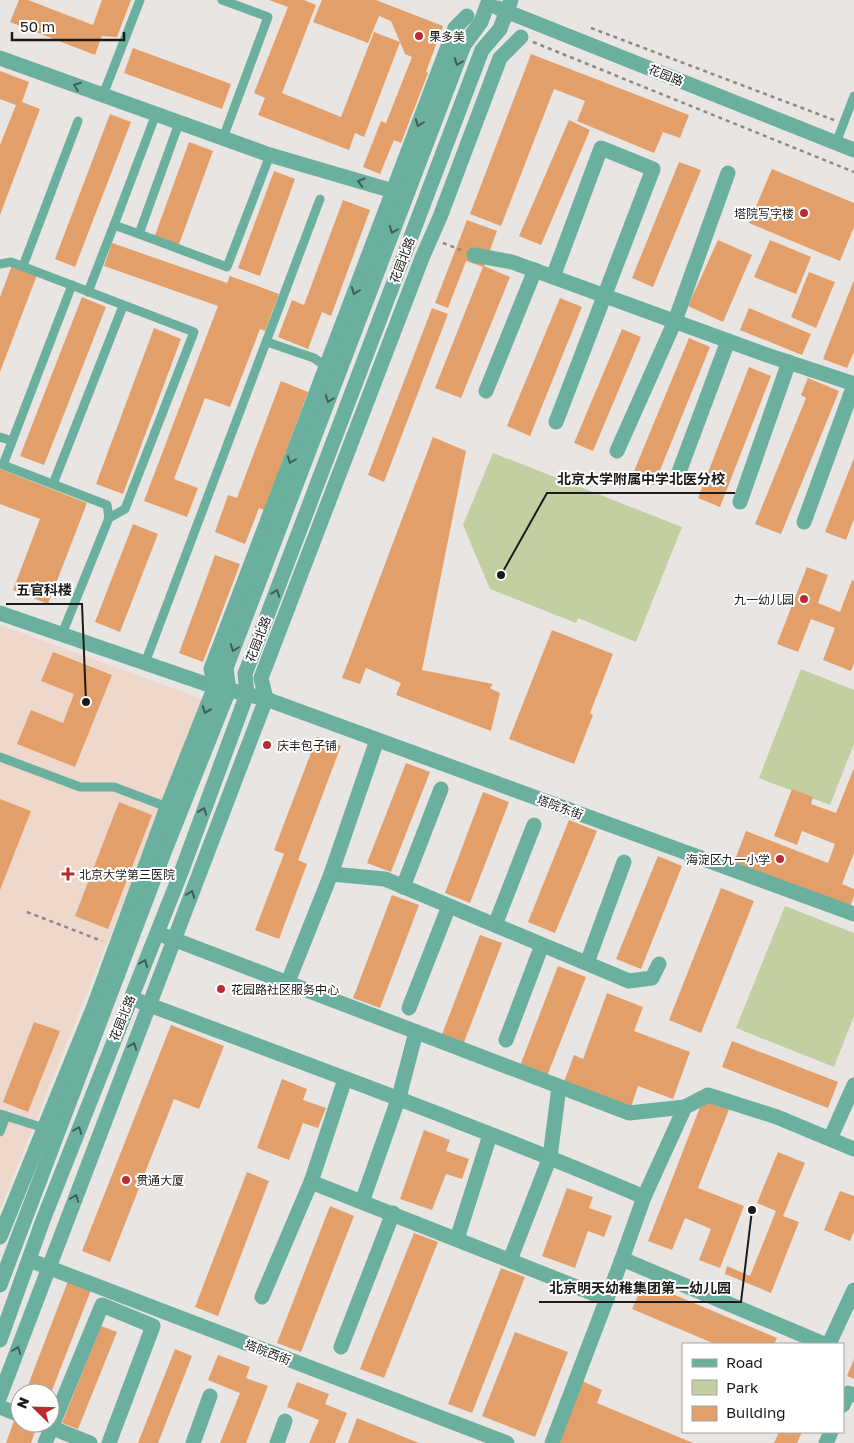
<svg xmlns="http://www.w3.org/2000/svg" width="854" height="1443" viewBox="0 0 854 1443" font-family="'Golos Text','Noto Sans SC',sans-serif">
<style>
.medical{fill:#eed7cb}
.green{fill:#c2cfa0}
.building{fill:#e39f69}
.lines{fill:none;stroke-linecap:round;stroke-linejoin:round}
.path{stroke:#8b8886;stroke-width:2.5;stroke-dasharray:4 4;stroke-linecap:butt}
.service{stroke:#6bb09f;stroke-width:9}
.minor{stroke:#6bb09f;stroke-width:15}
.tertiary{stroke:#6bb09f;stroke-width:15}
.oneway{stroke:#405e56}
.poi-dot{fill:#ba2a33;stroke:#fff;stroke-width:2}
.labels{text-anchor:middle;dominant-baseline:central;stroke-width:4;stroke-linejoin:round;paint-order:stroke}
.poi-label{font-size:12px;fill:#1c1b1a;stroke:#fff;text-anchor:start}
.street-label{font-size:12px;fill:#1c1b1a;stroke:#fff}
.leader{fill:none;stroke:#1c1b1a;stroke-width:2}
.callout-dot{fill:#1c1b1a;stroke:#fff;stroke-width:2}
.callout-label{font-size:14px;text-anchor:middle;font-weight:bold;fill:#1c1b1a;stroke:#fff;stroke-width:4;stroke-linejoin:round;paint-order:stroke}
</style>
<rect width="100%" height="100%" fill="#e9e5e3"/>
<path class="medical" d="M0 625 205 700 0 1209Z"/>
<g class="green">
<path d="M493 453 682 527 636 642 578 618 576 623 490 589 463 525Z"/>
<path d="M801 669 854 690V744L830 805 759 778Z"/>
<path d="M785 906 854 933V1016L834 1067 736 1028Z"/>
</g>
<g class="building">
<path d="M19 0H28L93 25 102 0H131L117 37 102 36 95 55 10 22Z"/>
<path d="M269 0H304L316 5 282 93 341 117 374 32 400 42 364 137 355 133 349 150 258 115 265 98 254 93 288 7Z"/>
<path d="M322 0H376L443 26 426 72 428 73 401 143 394 140 380 174 363 167 381 121 386 123 412 57 405 54 391 21 379 16 368 43 313 22Z"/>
<path d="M133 48 231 84 222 109 124 73Z"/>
<path d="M531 54 689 115 680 138 663 132 654 153 577 121 585 101 554 89 501 226 470 214Z"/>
<path d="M0 71 29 82 22 102 40 109 0 215V145L16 105 0 99Z"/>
<path d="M110 114 131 122 75 267 55 259Z"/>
<path d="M569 120 590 130 541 245 519 236Z"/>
<path d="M189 142 213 151 178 247 154 238Z"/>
<path d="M679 162 701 170 653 287 632 278Z"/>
<path d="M772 169 854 203V227L840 261 749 223Z"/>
<path d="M274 171 295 179 260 276 238 268Z"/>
<path d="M343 200 370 210 331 316 322 312 308 349 278 337 292 300 304 305Z"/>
<path d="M467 220 497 231 484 266 510 277 461 398 435 388 483 267 466 261 448 308 435 303Z"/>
<path d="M718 240 752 255 723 322 688 306Z"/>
<path d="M770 240 811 257 796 294 754 277Z"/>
<path d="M112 243 227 283 230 276 279 294 265 331 260 329 230 407 205 398 174 479 198 488 187 517 144 501 218 306 104 266Z"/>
<path d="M12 265 37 275 0 372V297Z"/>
<path d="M809 272 835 282 816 328 791 317Z"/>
<path d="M854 280V352L847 368 823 359Z"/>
<path d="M82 297 106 307 44 465 20 456Z"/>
<path d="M560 298 582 307 530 436 507 426Z"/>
<path d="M432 308 448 314 384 482 368 475Z"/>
<path d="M749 308 811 334 802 355 740 330Z"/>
<path d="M154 328 181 339 123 494 96 484Z"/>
<path d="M622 329 641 337 593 451 574 443Z"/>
<path d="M689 338 710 347 654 485 632 476Z"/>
<path d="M749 367 771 376 720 507 698 498Z"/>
<path d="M808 378 839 391 781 534 755 524 806 398 801 395Z"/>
<path d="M281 381 308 392 264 510 259 508 245 544 215 532 228 495 237 498Z"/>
<path d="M433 437 466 451 422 670 493 684 490 688 500 693 491 731 396 695 401 683 366 668 360 684 342 678Z"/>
<path d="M854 458V519L846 540 825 532Z"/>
<path d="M0 469 87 503 48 604 13 590 40 519 0 504Z"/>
<path d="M133 524 158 534 120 632 95 622Z"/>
<path d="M215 555 240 564 203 662 179 653Z"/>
<path d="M807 567 828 575 818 603 840 612 852 580 854 581V663L851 671 823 660 835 628 811 619 798 652 777 644Z"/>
<path d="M552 630 613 654 590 713 593 715 574 764 509 739Z"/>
<path d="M53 652 112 675 75 767 17 744 31 710 63 723 74 694 41 681Z"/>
<path d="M317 737 341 746 298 860 307 864 279 939 255 930 284 854 274 850Z"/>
<path d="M406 763 430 772 391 872 367 863Z"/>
<path d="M854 768V853L842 884 854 889V896L850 907 734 862 746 831 828 863 835 844 802 831 797 845 774 836 792 789 813 797 811 804 836 813Z"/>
<path d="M483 792 509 802 470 903 445 893Z"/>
<path d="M0 799 31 811 0 890Z"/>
<path d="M119 802 152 815 108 929 75 916Z"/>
<path d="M569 820 597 831 555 933 528 922Z"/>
<path d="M658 856 682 866 641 969 616 959Z"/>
<path d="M721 888 754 901 701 1033 669 1020Z"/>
<path d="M392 895 419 905 380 1008 353 998Z"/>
<path d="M480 935 502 943 463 1045 441 1037Z"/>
<path d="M558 966 586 977 547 1076 520 1066Z"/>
<path d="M607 993 643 1007 634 1031 690 1052 673 1099 638 1086 631 1107 564 1082 574 1055 583 1059Z"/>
<path d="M34 1022 60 1031 28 1112 3 1102Z"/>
<path d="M171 1025 224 1046 199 1109 174 1099 110 1262 82 1251Z"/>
<path d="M732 1041 838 1082 828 1108 722 1067Z"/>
<path d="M282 1079 307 1089 303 1100 326 1108 318 1128 303 1123 289 1160 257 1148Z"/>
<path d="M704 1097 730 1107 698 1188 744 1206 720 1268 699 1260 711 1229 685 1218 672 1250 648 1241Z"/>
<path d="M424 1130 450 1140 446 1151 469 1159 462 1179 446 1174 432 1210 400 1199Z"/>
<path d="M778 1152 805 1163 783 1216 799 1222 771 1293 725 1274 727 1266 750 1276 776 1211 757 1203Z"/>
<path d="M247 1172 269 1181 218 1316 195 1307Z"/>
<path d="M567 1188 593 1197 589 1208 612 1216 604 1237 588 1231 575 1268 542 1256Z"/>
<path d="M840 1191 854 1196V1231L850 1241 824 1230Z"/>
<path d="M330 1206 354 1216 301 1352 277 1343Z"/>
<path d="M414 1233 438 1242 384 1378 360 1369Z"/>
<path d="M501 1268 525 1277 472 1413 448 1404Z"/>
<path d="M68 1281 91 1290 51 1393H25Z"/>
<path d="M644 1282 777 1338 774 1344H715L632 1309Z"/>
<path d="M101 1326 117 1332 78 1429 62 1423Z"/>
<path d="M515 1332 568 1352 535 1437 482 1416Z"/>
<path d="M175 1349 192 1356 158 1443H138Z"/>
<path d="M218 1355 250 1367 246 1378 268 1386 246 1443H220L240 1393 208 1380Z"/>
<path d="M854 1359V1379L847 1376Z"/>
<path d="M582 1381 602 1390 597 1403 693 1443H561L557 1442Z"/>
<path d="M297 1382 329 1394 325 1404 347 1413 335 1443H309L319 1420 287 1407Z"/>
<path d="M15 1418 20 1419V1423H30L37 1426 31 1443H6Z"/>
<path d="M357 1418 419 1443H348Z"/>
<path d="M779 1432H802L797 1443H774Z"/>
</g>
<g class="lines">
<g class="path">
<path d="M591 28 834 120"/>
<path d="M533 42 854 172"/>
<path d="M443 243 461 250"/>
<path d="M27 912 102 941"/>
</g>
<g class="service">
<path d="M222 0 268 17 223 138"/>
<path d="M103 95 140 0"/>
<path d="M156 114 114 225 139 234 179 123"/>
<path d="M836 143 854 96"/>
<path d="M139 234 227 267 270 155"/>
<path d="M0 264 11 262 194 332 125 509 109 518 62 634"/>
<path d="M23 266 78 121"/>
<path d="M72 285 3 465 107 505 109 518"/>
<path d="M88 292 114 225"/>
<path d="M267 342 314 358 328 368"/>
<path d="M0 437 12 441"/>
<path d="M53 484 123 306"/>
<path d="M145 663 320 199"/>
<path d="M0 757 80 787H114L170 808"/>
<path d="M0 1114 47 1129"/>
<path d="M0 1132 6 1116"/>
</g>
<g class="minor">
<path d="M0 58 270 155 393 191 400 196"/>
<path d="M474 255 512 262 764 354 854 384"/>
<path d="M553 277 601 148 653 169 556 422"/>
<path d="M486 391 535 270"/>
<path d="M617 451 675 321 728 173"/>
<path d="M679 472 728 341"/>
<path d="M740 502 789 362"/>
<path d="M804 522 854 385"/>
<path d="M0 613 206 684 266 699 854 914"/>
<path d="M331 874 385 879 629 981 652 978 659 964"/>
<path d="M403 887 441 789"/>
<path d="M495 925 534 825"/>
<path d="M165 936 629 1113 685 1107"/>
<path d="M587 963 624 862"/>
<path d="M288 982 331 874 377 740"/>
<path d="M139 1001C308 1065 478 1126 644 1197L685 1107 708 1095 777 1117 854 1149"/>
<path d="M409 1008 449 906"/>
<path d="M506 1040 542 945"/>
<path d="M345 1079 311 1182 607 1299"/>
<path d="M830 1139 854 1085"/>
<path d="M644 1197 622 1259 824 1344"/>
<path d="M362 1202 399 1097 416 1032"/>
<path d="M0 1237 94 1006 167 807 215 686 211 669 455 28 467 16"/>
<path d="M457 1239 490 1135"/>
<path d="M29 1260 507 1443"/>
<path d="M510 1260 550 1157 559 1087"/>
<path d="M262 1297 311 1182"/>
<path d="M829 1344 854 1290"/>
<path d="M341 1347 393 1213"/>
<path d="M0 1396 266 699 261 678 422 258 440 217 500 58 521 37"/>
<path d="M843 1405 848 1393 854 1395"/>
<path d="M0 1407 20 1415"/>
<path d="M40 1423 90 1443"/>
<path d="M45 1443 102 1305 153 1326 109 1443"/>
<path d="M193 1443 210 1396"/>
<path d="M277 1443 285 1421"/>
<path d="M552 1443 622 1259"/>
<path d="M826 1443 831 1432"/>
</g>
<g class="tertiary">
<path d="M498 8 854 150"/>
<path d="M0 1285 163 855 229 690 226 668 464 45 481 22 489 0"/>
<path d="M0 1340 43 1220 182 870 247 694 245 674 482 50 500 29 511 0"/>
</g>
</g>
<defs><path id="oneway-chevron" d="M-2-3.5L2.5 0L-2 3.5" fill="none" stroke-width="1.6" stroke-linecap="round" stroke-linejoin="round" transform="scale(1.25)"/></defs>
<g class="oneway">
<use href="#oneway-chevron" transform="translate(458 62) rotate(111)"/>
<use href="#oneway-chevron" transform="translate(77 86) rotate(-160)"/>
<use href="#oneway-chevron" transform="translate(419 123) rotate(111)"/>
<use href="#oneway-chevron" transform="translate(361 182) rotate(-164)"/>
<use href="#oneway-chevron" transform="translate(393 230) rotate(111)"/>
<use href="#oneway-chevron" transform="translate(355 291) rotate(111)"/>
<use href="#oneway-chevron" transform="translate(329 399) rotate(111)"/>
<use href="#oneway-chevron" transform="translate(291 460) rotate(111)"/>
<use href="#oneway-chevron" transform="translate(276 593) rotate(-69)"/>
<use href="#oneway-chevron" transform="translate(234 648) rotate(111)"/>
<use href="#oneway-chevron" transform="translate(206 710) rotate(112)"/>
<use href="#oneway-chevron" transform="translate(203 811) rotate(-70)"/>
<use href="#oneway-chevron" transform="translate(191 894) rotate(-69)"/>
<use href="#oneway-chevron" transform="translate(144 963) rotate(-68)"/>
<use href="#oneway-chevron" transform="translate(133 1046) rotate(-69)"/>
<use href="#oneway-chevron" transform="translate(78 1130) rotate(-69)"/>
<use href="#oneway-chevron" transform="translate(75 1198) rotate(-69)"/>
<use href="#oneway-chevron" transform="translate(17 1350) rotate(-69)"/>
</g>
<g class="poi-dot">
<circle cx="419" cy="36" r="5"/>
<circle cx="804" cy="213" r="5"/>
<circle cx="804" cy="599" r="5"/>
<circle cx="267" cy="745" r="5"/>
<circle cx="780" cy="859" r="5"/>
<path d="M65.5 866.5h5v5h5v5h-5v5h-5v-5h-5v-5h5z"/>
<circle cx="221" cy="989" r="5"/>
<circle cx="126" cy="1180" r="5"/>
</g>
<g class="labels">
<g class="poi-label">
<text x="429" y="36">果多美</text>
<text x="794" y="213" text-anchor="end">塔院写字楼</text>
<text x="794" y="599" text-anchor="end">九一幼儿园</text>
<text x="277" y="745">庆丰包子铺</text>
<text x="770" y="859" text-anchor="end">海淀区九一小学</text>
<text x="79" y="874">北京大学第三医院</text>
<text x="231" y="989">花园路社区服务中心</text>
<text x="136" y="1180">贯通大厦</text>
</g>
<g class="street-label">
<text transform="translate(666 75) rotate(22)">花园路</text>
<text transform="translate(402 260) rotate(-69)">花园北路</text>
<text transform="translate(258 639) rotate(-69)">花园北路</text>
<text transform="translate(560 807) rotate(20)">塔院东街</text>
<text transform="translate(122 1018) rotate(-68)">花园北路</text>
<text transform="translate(268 1352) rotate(21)">塔院西街</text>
</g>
</g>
<path class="leader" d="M501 575L547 493H735M86 702L82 604H6M752 1210L741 1302H539"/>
<g class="callout-dot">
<circle cx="501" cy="575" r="5"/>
<circle cx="86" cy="702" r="5"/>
<circle cx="752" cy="1210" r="5"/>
</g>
<g class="callout-label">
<text x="641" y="484">北京大学附属中学北医分校</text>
<text x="44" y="595">五官科楼</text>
<text x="640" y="1293">北京明天幼稚集团第一幼儿园</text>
</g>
<rect x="682" y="1343" width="162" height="90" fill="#ffffff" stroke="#a4a4a3"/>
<rect x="692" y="1359" width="25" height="8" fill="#6bb09f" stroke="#a4a4a3"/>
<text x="726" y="1368" font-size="15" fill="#1c1b1a">Road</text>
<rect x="692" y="1380" width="25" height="15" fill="#c2cfa0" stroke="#a4a4a3"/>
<text x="726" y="1393" font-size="15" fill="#1c1b1a">Park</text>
<rect x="692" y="1406" width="25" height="15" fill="#e39f69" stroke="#a4a4a3"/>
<text x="726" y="1418" font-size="15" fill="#1c1b1a">Building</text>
<g transform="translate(35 1408) rotate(293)"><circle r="24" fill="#ffffff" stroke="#a4a4a3"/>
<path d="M0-4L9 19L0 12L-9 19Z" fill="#ba2a33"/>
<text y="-8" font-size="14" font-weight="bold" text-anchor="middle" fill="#1c1b1a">N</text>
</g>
<path d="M12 32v8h112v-8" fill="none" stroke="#1c1b1a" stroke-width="2.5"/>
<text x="20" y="32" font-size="15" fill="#1c1b1a" stroke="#ffffff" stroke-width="4" paint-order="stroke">50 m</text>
</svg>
